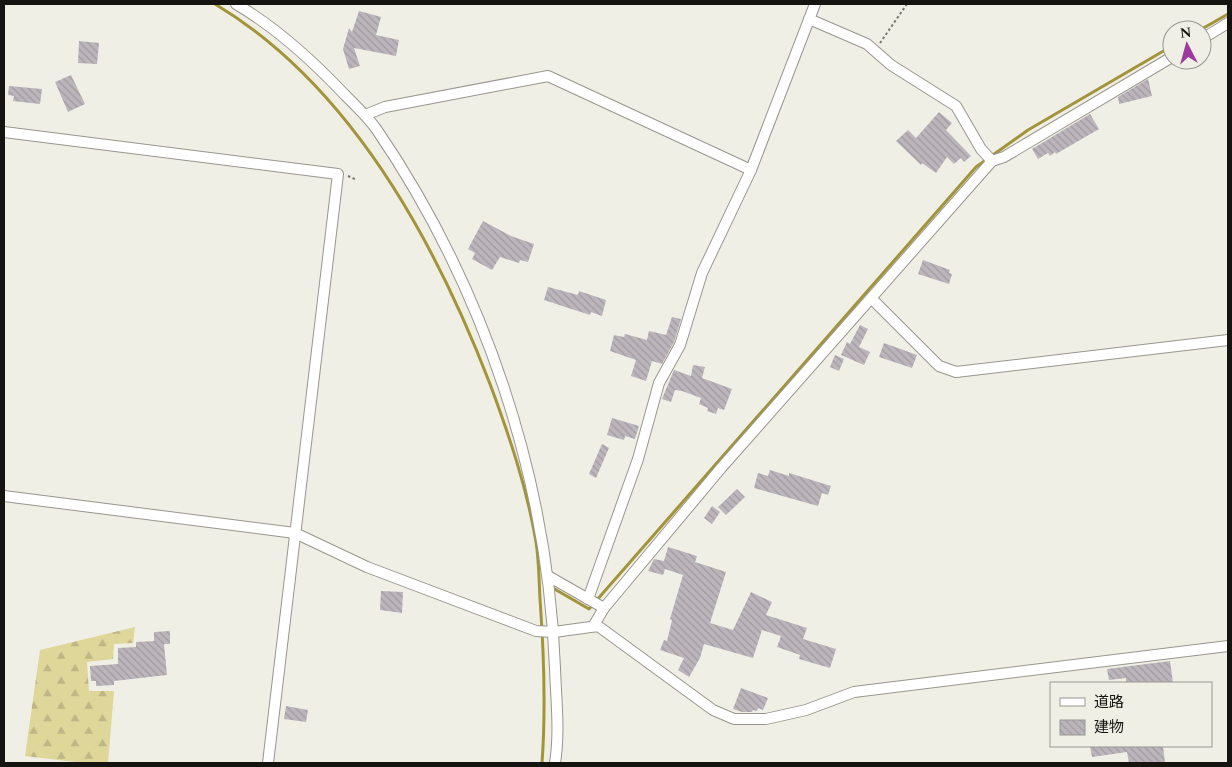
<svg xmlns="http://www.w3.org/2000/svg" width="1232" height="767" viewBox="0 0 1232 767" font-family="Spectral,'Noto Sans JP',serif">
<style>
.forest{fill:url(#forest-firs)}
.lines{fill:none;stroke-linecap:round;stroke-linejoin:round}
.stream{stroke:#a29439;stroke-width:3}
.building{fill:url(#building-back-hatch)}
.street-casing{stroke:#98968e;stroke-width:12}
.path{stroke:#787771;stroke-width:2;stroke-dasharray:2.5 2.5;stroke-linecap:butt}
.street{stroke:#fff;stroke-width:10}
</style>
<defs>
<pattern id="forest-firs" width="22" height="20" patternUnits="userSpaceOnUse" patternTransform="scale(1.25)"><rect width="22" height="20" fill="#dfd69a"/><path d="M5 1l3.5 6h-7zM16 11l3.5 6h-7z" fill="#beb784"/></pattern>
<pattern id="building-back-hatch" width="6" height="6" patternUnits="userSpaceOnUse" patternTransform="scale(1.25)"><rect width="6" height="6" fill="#bcb5bc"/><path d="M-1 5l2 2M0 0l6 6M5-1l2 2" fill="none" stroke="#a19ba1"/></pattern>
</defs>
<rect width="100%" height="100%" fill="#f0efe6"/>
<path class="forest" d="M135 627 133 643 114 644 113 659 87 662 89 691H114L108 763H83L25 756 40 650Z"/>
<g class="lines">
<g class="stream">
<path d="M215 4C350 85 435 241 490 384 509 435 527 488 536 542 539 561 539 580 540 599 544 654 546 708 542 763"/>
<path d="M1200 30 1228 14"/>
<path d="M551 587 589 609 976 167 1028 130 1172 46"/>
</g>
</g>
<g class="building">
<path d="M359 11 381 17 376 35 399 40 396 56 354 48 360 66 349 69 343 49 349 28 352 32Z"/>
<path d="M79 41 99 43 97 64 78 63Z"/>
<path d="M71 75 85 104 68 112 55 82Z"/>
<path d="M1148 79 1152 96 1119 104 1118 97Z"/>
<path d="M9 86 42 89 40 104 13 101 14 96 8 95Z"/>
<path d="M939 112 952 123 946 130 971 156 964 162 961 158 954 164 947 157 936 173 922 163 921 165 896 141 908 130 916 138Z"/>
<path d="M1090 114 1099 129 1056 154 1055 152 1050 156 1048 153 1038 159 1032 149Z"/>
<path d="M483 221 511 236 534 244 528 262 520 260 519 263 500 257 492 270 472 259 475 253 468 249Z"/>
<path d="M923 260 950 270 949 273 952 274 949 284 918 274Z"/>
<path d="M548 287 578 295 579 291 606 300 602 316 591 312 590 315 544 300Z"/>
<path d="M672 317 681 319 674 342 662 364 652 361 646 381 631 376 636 360 610 351 614 335 624 337 625 334 647 340 649 331 666 335Z"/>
<path d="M860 325 868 329 859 347 870 352 864 365 841 355 847 342 850 344Z"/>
<path d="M884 343 917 355 912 368 879 357Z"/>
<path d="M835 355 844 359 839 371 830 367Z"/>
<path d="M693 365 705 367 702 378 732 389 724 410 718 408 716 414 707 411 708 408 699 404 701 398 682 391 675 390 671 402 662 399 674 370 691 376Z"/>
<path d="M612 418 639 426 635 439 625 436 624 440 607 435Z"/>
<path d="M602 444 609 448 596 478 589 474Z"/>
<path d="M770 470 789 476V473L831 486 828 495 822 493 818 506 754 488 758 473 768 476Z"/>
<path d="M737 489 745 497 726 515 718 507Z"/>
<path d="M712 506 720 512 712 524 704 518Z"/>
<path d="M668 547 697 556 695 562 726 572 710 623 733 630 751 592 772 602 766 615 807 628 803 639 836 649 830 668 799 659 800 655 777 647 781 636 762 630 753 658 704 644 700 658 689 677 678 670 684 658 660 650 664 640 667 641 672 620 670 619 683 575 665 569 663 575 648 571 654 559 664 561Z"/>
<path d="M381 591 403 592 402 613 380 610Z"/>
<path d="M170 631V644H164L167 675 114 681V685L96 686V681H91L90 666 118 664V648L136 647V642L154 641V632Z"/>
<path d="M1170 661 1173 683H1126V678L1109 680 1107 669Z"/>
<path d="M741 688 768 698 763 710 758 708 757 711 753 710 752 712H742L733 709Z"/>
<path d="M286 706 308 710 306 722 284 719Z"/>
<path d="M1090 746H1163L1165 763H1129L1127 752 1092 757Z"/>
</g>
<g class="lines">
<defs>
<g id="street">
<path d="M236 4C277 28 312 60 345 95 356 106 368 117 377 130 484 287 548 478 555 668 556 700 560 732 555 763"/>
<path d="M809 19 867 44 891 65 956 106 981 149 992 161"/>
<path d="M1202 39 1228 23"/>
<path d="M365 115 385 107 548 76 751 170"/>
<path d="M4 132 338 174 268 763"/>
<path d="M872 299 939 366 956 372 1228 340"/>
<path d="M4 496 295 533 367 567 536 631 554 632 598 626 713 710 734 719H766L806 710 854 692 1228 646"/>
<path d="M548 576 604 608"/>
<path d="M588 599 638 459 659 383 680 345 702 273 751 170 815 4"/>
<path d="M594 625 604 608 722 467 992 161 1004 157 1172 57"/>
</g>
</defs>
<use href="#street" class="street-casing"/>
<g class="path">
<path d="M880 43 907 4"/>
<path d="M348 176 357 180"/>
</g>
<use href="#street" class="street"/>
</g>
<rect width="1232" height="767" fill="none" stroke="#151411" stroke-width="10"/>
<rect x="1050" y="682" width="162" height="65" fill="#f0efe6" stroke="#989791"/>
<rect x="1060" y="698" width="25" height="8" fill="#ffffff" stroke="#989791"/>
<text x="1094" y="707" font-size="15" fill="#151411">道路</text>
<rect x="1060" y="720" width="25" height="15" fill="url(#building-back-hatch)" stroke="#989791"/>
<text x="1094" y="732" font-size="15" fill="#151411">建物</text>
<g transform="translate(1187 45) rotate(354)"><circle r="24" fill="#f0efe6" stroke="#989791"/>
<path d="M0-4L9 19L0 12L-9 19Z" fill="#9e3a9f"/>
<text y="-8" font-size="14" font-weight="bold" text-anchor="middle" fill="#151411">N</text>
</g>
</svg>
